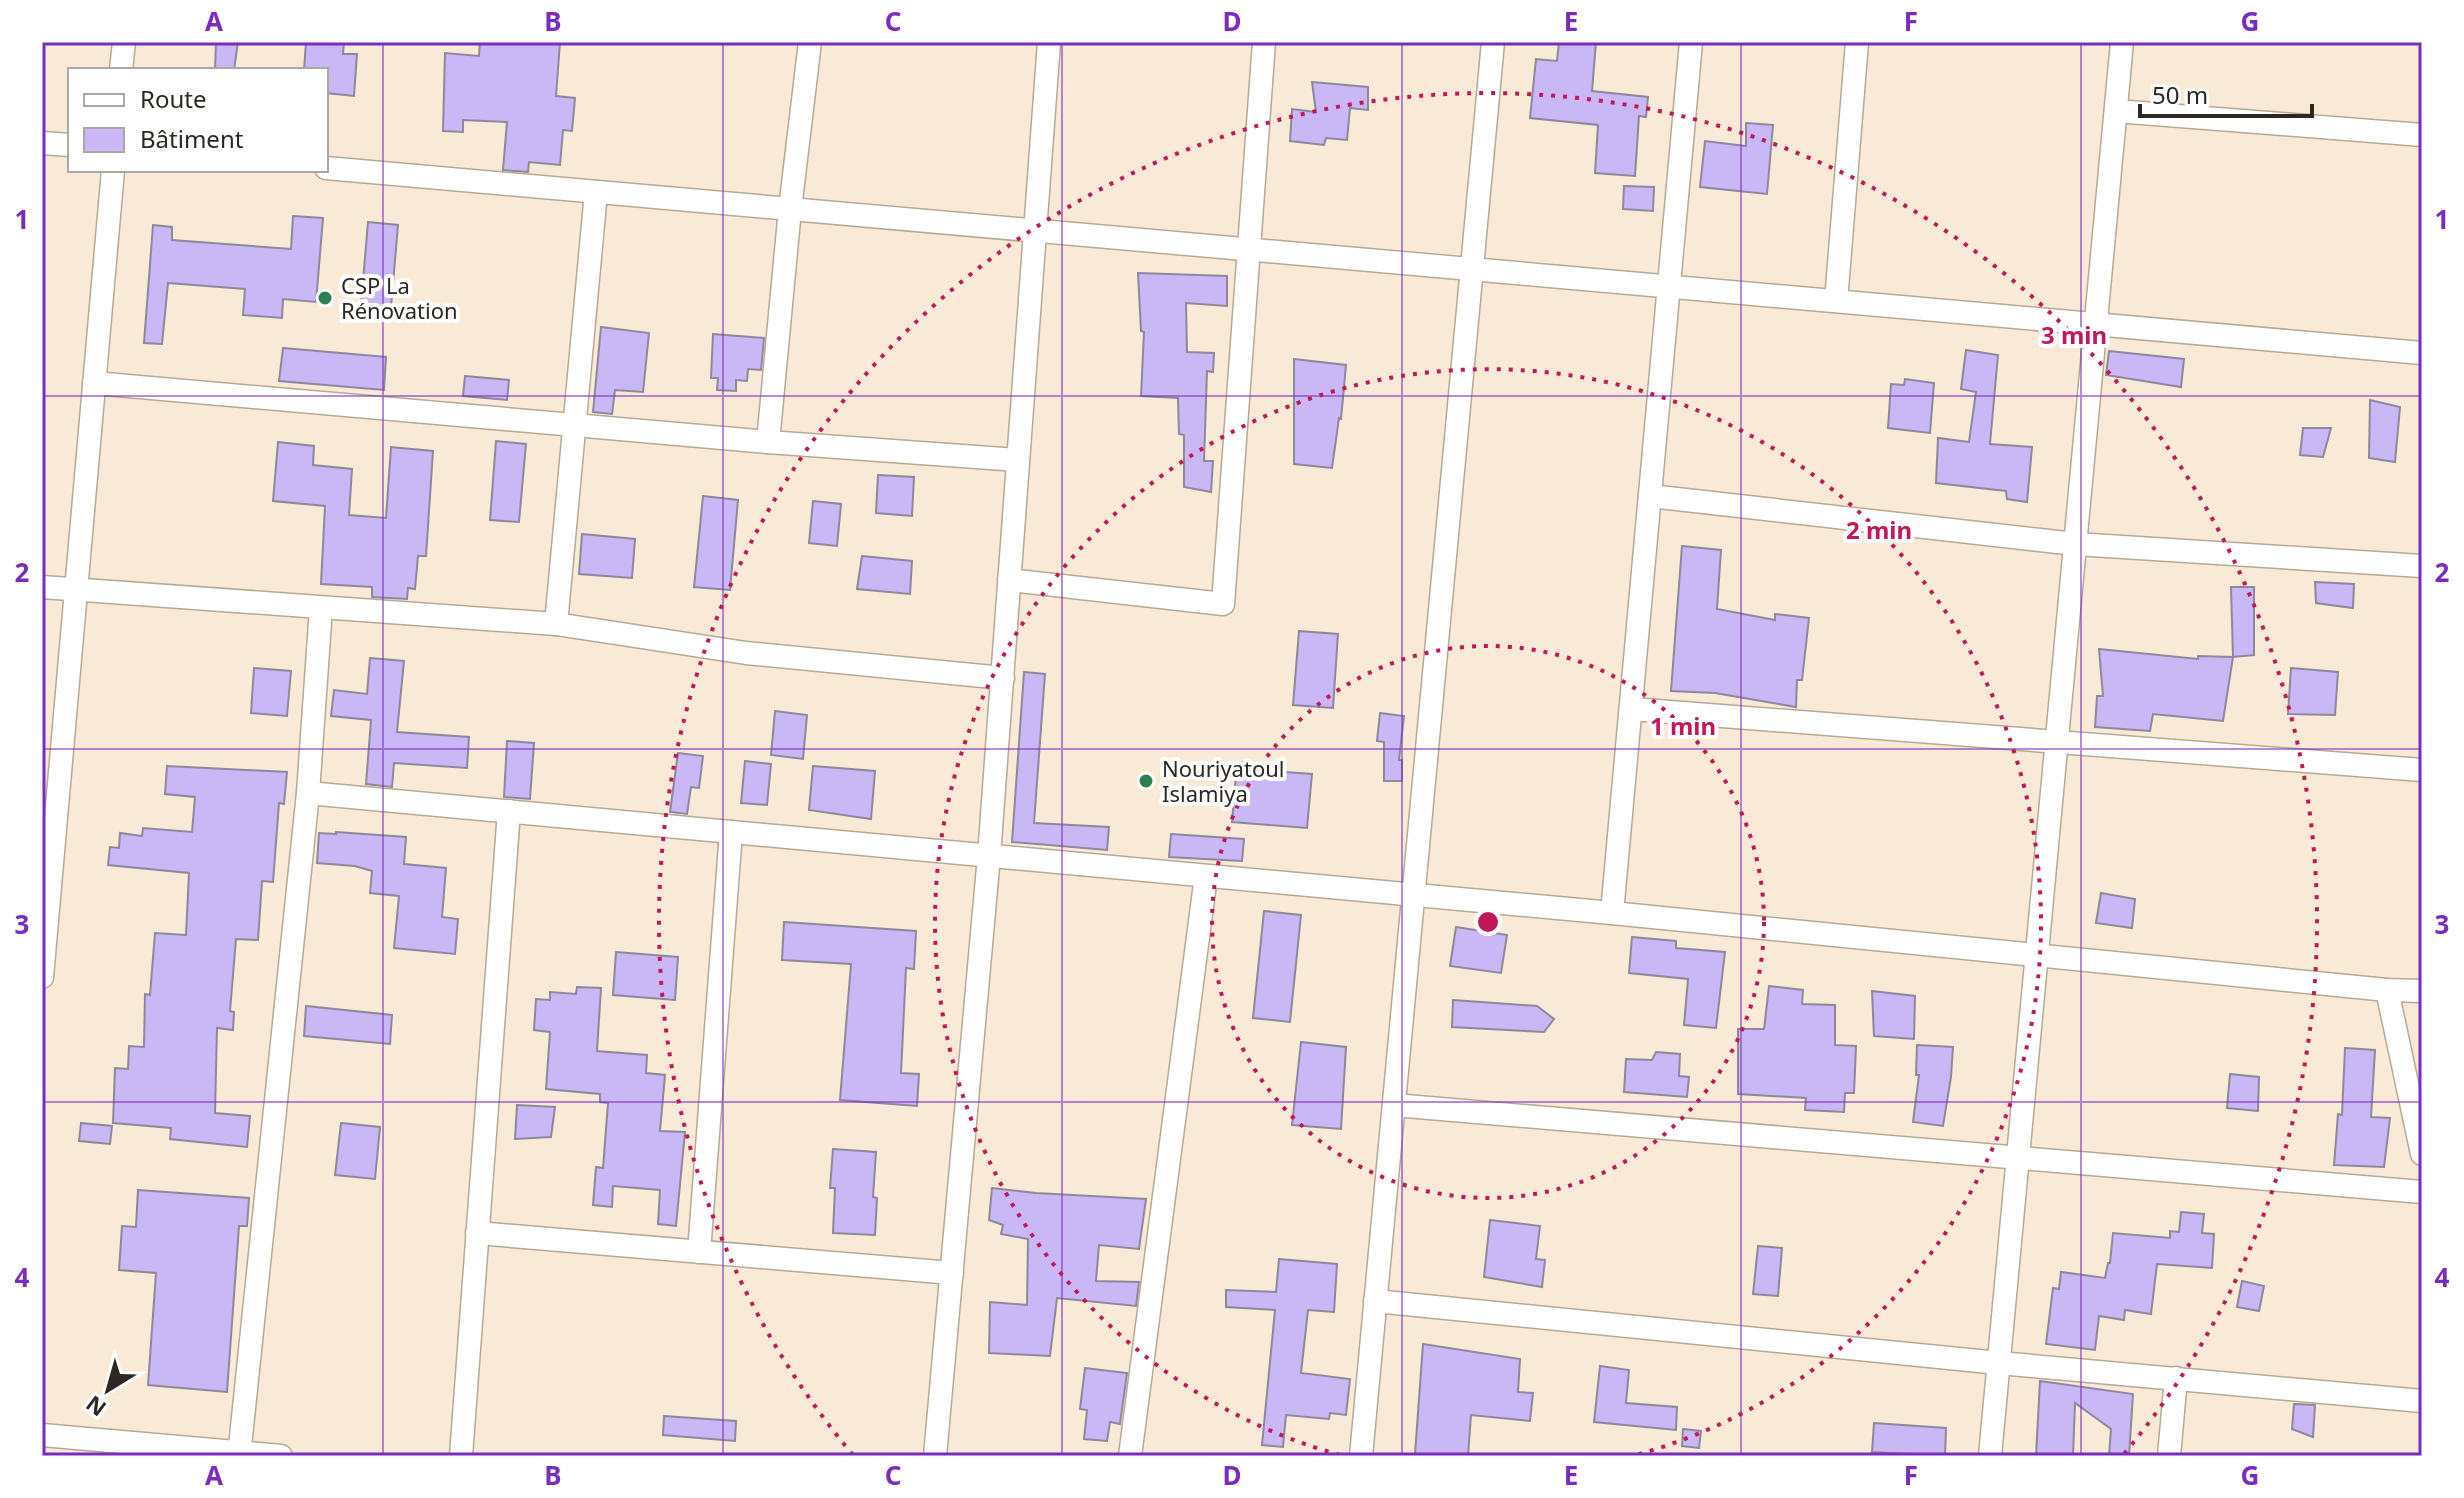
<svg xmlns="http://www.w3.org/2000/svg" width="2464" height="1498" viewBox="0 0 2464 1498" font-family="'Noto Sans',sans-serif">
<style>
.building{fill:#c9b8f5;stroke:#8d889c;stroke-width:2}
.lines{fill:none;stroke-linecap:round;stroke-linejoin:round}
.minor-casing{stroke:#b6a996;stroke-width:25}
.minor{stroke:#fff;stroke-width:22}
.grid{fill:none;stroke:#7b2cbf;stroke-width:2;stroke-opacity:0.55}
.ring{fill:none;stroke:#c2185b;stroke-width:4;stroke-dasharray:4 8}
.poi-dot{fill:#2c7f52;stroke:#fff;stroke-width:3}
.labels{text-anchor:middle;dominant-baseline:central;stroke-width:8;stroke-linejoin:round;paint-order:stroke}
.poi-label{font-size:22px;fill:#2c2720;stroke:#fff;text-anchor:start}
.centre{fill:#c2185b;stroke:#fff;stroke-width:4}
.ring-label{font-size:24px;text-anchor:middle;font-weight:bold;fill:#c2185b;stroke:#fff;stroke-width:8;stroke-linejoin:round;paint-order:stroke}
.neatline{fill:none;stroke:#7b2cbf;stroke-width:3}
.grid-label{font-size:26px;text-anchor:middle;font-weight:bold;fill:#7b2cbf}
</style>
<rect width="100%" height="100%" fill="#f8ead6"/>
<g class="building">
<path d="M216 42H238L234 70H215Z"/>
<path d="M306 42H344L343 54H357L354 96 326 93V70H304Z"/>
<path d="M480 42H560L556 96 575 98 572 131 563 130 560 165 529 162 528 172 503 170 507 122 463 120V132L443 131 445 53 479 56Z"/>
<path d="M1559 42H1596L1592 91 1648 97 1646 117 1639 116 1635 176 1595 173 1598 125 1530 118 1536 59 1557 61Z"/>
<path d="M1312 82 1368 87V110L1350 108 1347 140 1326 138 1324 145 1290 141 1292 109 1316 112Z"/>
<path d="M1746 123 1773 125 1767 194 1700 187 1705 141 1746 146Z"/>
<path d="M1624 186 1654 187 1653 211 1623 209Z"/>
<path d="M293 216 323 218 316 302 283 299 282 318 243 315 245 289 168 283 162 344 144 343 153 225 172 227V240L291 249Z"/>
<path d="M368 222 398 225 391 307 361 305Z"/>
<path d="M1138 273 1227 276V306L1186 303 1187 352 1214 353 1213 372 1207 371 1204 461H1213L1211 492 1184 487V435L1179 434 1178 398 1141 396 1144 332 1141 331Z"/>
<path d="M601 327 649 333 643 392 615 390 612 414 593 412Z"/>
<path d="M713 334 764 338 761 370 748 369 747 381 736 380V391L717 390 718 378H711Z"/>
<path d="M283 348 386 357 384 390 279 381Z"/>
<path d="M1966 350 1998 355 1990 444 2032 447 2027 502 2007 499 2006 491 1936 483 1938 438 1969 442 1976 392 1961 389Z"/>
<path d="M2109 351 2184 359 2181 387 2106 375Z"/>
<path d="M1294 359 1346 365 1341 419 1339 418 1332 468 1294 464Z"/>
<path d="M465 376 509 380 507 400 463 396Z"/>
<path d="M1905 379 1934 383 1930 433 1888 428 1891 384 1904 385Z"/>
<path d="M2370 400 2400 407 2395 462 2369 458Z"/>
<path d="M2303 428H2331L2323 457 2300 455Z"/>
<path d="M496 441 526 444 519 522 490 520Z"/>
<path d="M278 442 314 446 313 465 352 469 349 515 386 518 391 447 433 451 426 556H418L415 589 408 588 407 599 372 597V587L321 584 325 506 273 501Z"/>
<path d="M878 475 914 477 912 516 876 513Z"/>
<path d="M703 496 738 500 730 590 694 587Z"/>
<path d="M813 501 841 504 837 546 809 543Z"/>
<path d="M582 534 635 539 632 578 579 574Z"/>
<path d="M1682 546 1721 550 1717 609 1775 620V614L1809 618 1802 680H1797L1796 707 1715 693 1671 691Z"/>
<path d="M862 556 912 561 910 594 857 589Z"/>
<path d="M2315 582 2354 584 2353 608 2316 603Z"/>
<path d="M2231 587H2254V655L2233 657Z"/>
<path d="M1299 631 1338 634 1333 708 1293 705Z"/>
<path d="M2099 649 2198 659V656L2233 657 2223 721 2153 714 2150 731 2095 727 2097 696H2103Z"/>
<path d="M370 658 404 661 397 732 469 737 467 768 394 763 392 787 366 784 371 720 331 716 334 690 367 694Z"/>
<path d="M254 668 291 671 287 716 251 713Z"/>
<path d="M2291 668 2338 672 2335 715 2288 714Z"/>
<path d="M1024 672 1045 674 1034 823 1109 827 1107 850 1012 842Z"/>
<path d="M775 711 807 715 803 759 771 755Z"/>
<path d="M1380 713 1404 716 1399 760H1402V781H1384V742L1377 741Z"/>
<path d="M507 741 534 743 530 799 504 797Z"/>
<path d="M678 753 703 756 699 788 691 787 687 814 670 812Z"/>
<path d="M745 761 771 764 767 805 741 803Z"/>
<path d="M1237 762 1271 765V771L1312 774 1307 828 1232 822Z"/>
<path d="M167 766 287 772 284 804 279 803 273 882 262 881 258 940 236 939 230 1011 234 1012 233 1030 217 1028 215 1113 250 1116 247 1147 170 1139 171 1128 113 1123 115 1068 128 1069 129 1046 144 1047 145 994 150 995 155 933 186 935 189 873 108 865 110 847 119 848 120 833 142 836 143 828 192 832 195 797 165 794Z"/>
<path d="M813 766 875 771 871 819 809 810Z"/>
<path d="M336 832 406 837 404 864 446 868 442 917 458 919 455 954 394 948 399 896 370 893 372 871 355 866 317 863 319 833 336 834Z"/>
<path d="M1171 834 1244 839 1242 861 1169 857Z"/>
<path d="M2101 893 2135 899 2132 928 2096 923Z"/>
<path d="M1264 911 1301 915 1290 1022 1253 1018Z"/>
<path d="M784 922 916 931 914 969 906 968 901 1073 919 1074 917 1106 840 1100 851 964 782 960Z"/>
<path d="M1456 927 1507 935 1501 973 1450 966Z"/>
<path d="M1632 937 1676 941V948L1725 952 1716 1028 1684 1025 1688 979 1629 973Z"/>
<path d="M616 952 678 957 675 1000 613 995Z"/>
<path d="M1769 986 1803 990 1802 1004 1835 1005V1045L1856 1046 1854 1093H1845L1844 1112 1805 1110 1806 1098 1738 1094V1029H1764Z"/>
<path d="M577 987 601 988 597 1051 647 1055 646 1073 665 1075 660 1131 685 1132 676 1226 658 1224 660 1190 613 1186 612 1207 593 1205 596 1167 603 1168 608 1103 600 1102V1094L546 1089 550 1032 534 1030 536 999 550 1000V992L576 994Z"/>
<path d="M1872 991 1915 996 1914 1039 1874 1036Z"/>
<path d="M1453 1000 1537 1006 1554 1019 1544 1032 1452 1027Z"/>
<path d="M306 1006 392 1015 390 1044 304 1036Z"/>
<path d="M1301 1042 1346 1047 1341 1129 1292 1125Z"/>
<path d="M1917 1045 1953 1047 1951 1077 1943 1126 1913 1122 1919 1075H1916Z"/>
<path d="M2345 1048 2375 1050 2371 1117 2390 1118 2384 1167 2334 1165 2338 1114 2342 1115Z"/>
<path d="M1656 1052 1680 1054 1679 1076 1689 1077 1687 1097 1624 1092 1626 1059 1652 1060Z"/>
<path d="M2230 1074 2259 1077 2258 1111 2227 1108Z"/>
<path d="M517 1105 555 1107 551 1137 515 1139Z"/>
<path d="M81 1123 112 1126 110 1144 79 1141Z"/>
<path d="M341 1123 380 1127 375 1179 335 1175Z"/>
<path d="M833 1149 876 1152 873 1197 877 1198 875 1235 833 1233 835 1188H830Z"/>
<path d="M992 1188 1036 1193 1146 1199 1139 1249 1099 1245 1096 1281 1139 1282 1136 1306 1057 1298 1050 1356 989 1353 990 1302 1027 1305 1028 1239 1001 1234 1003 1225 989 1220Z"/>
<path d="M138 1190 249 1198 247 1226H239L227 1392 148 1385 156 1273 119 1270 122 1226 136 1227Z"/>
<path d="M2181 1212 2204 1214 2202 1233 2214 1234 2212 1268 2157 1264 2151 1314 2125 1310 2124 1320 2099 1316 2095 1350 2046 1344 2053 1288 2059 1289 2061 1272 2105 1278 2108 1263H2110L2113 1233 2170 1238V1231L2179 1232Z"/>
<path d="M1490 1220 1540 1226 1536 1259 1545 1260 1542 1287 1484 1277Z"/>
<path d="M1758 1246 1782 1248 1778 1296 1753 1294Z"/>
<path d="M1279 1259 1337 1264 1334 1312 1308 1310 1301 1373 1350 1379 1346 1415 1330 1413 1329 1419 1286 1415 1283 1447 1262 1445 1275 1310 1226 1307V1290L1276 1292Z"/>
<path d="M2242 1281 2264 1286 2259 1311 2237 1307Z"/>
<path d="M1423 1344 1520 1359 1518 1392 1533 1393 1530 1421 1471 1415 1468 1456 1415 1454Z"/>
<path d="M1600 1366 1629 1370 1626 1403 1677 1407 1676 1430 1594 1422Z"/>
<path d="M1085 1368 1127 1373 1120 1424 1110 1422 1107 1441 1084 1439 1087 1410 1080 1409Z"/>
<path d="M2040 1381 2133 1394 2129 1456H2109L2111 1429 2075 1403 2073 1456H2036Z"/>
<path d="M2294 1404 2315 1405 2313 1437 2292 1429Z"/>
<path d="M664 1416 736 1421 735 1441 663 1435Z"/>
<path d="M1874 1423 1946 1428 1945 1456 1872 1452Z"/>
<path d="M1683 1429 1701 1431 1699 1448 1682 1446Z"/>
</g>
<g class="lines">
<defs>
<g id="minor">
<path d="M121 70 124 42"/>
<path d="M2116 111 2422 135"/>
<path d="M42 143 70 145"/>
<path d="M326 168 2422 353"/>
<path d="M1836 301 1857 42"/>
<path d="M94 383 768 442 1018 460"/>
<path d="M768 442 790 209 810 42"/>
<path d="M1650 496 2075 544 2422 566"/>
<path d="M1009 580 1223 604 1264 42"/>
<path d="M42 587 556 624 746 653 1003 678"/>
<path d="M556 624 596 192"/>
<path d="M1631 709 2422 770"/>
<path d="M308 793 1612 913 2387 990 2422 991"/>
<path d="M1612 913 1691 42"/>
<path d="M42 977 113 170"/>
<path d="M2387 990 2422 1154"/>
<path d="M1394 1105 2422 1192"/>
<path d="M477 1233 952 1273"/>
<path d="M699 1252 731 832"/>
<path d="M1375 1301 1999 1363 2422 1401"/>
<path d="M42 1435 281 1456"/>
<path d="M239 1456 308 793 321 608"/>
<path d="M461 1456 509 811"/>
<path d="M935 1456 989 856 1049 42"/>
<path d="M1130 1456 1206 876"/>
<path d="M1361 1456 1493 42"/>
<path d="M1990 1456 2122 42"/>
<path d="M2169 1456 2176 1378"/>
</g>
</defs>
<use href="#minor" class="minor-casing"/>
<use href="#minor" class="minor"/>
</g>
<path class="grid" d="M383 42V1456M723 42V1456M1062 42V1456M1402 42V1456M1741 42V1456M2081 42V1456M42 396H2422M42 749H2422M42 1102H2422"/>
<g class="ring">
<circle cx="1488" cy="922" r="276"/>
<path d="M1340 1455A553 553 0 1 1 1636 1455"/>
<path d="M853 1455A829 829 0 1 1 2123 1455"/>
</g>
<g class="poi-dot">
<circle cx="325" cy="298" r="8"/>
<circle cx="1146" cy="781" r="8"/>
</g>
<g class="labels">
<g class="poi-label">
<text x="341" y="285">CSP La<tspan x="341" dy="25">Rénovation</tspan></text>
<text x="1162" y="768">Nouriyatoul<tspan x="1162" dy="25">Islamiya</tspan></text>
</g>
</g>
<circle cx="1488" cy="922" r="12" class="centre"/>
<g class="ring-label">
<text x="2074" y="344">3 min</text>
<text x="1879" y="539">2 min</text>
<text x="1683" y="735">1 min</text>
</g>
<rect width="2464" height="1498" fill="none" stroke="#ffffff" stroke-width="88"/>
<rect x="68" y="68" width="260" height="104" fill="#ffffff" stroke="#aba9a6" stroke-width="2"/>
<rect x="84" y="94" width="40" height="12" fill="#ffffff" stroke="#aba9a6" stroke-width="2"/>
<text x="140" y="108" font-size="24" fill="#2c2720">Route</text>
<rect x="84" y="128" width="40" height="24" fill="#c9b8f5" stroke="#aba9a6" stroke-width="2"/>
<text x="140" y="148" font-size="24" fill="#2c2720">Bâtiment</text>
<g transform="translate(108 1390) rotate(217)" stroke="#ffffff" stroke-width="6" paint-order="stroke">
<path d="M0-6L14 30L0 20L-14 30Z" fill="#2c2720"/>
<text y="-12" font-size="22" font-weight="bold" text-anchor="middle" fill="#2c2720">N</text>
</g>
<path d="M2140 104v12h172v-12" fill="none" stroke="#2c2720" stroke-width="4"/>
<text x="2152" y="104" font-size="24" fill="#2c2720" stroke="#ffffff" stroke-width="6" paint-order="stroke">50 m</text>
<rect x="44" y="44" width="2376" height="1410" class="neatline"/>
<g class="grid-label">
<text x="214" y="31">A</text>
<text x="553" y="31">B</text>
<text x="893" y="31">C</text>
<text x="1232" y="31">D</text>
<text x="1571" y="31">E</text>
<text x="1911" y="31">F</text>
<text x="2250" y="31">G</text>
<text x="22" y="229">1</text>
<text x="2442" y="229">1</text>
<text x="22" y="582">2</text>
<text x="2442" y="582">2</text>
<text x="22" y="934">3</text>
<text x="2442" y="934">3</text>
<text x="22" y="1287">4</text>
<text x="2442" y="1287">4</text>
<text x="214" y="1485">A</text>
<text x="553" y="1485">B</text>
<text x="893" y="1485">C</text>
<text x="1232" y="1485">D</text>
<text x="1571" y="1485">E</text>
<text x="1911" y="1485">F</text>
<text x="2250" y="1485">G</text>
</g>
</svg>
